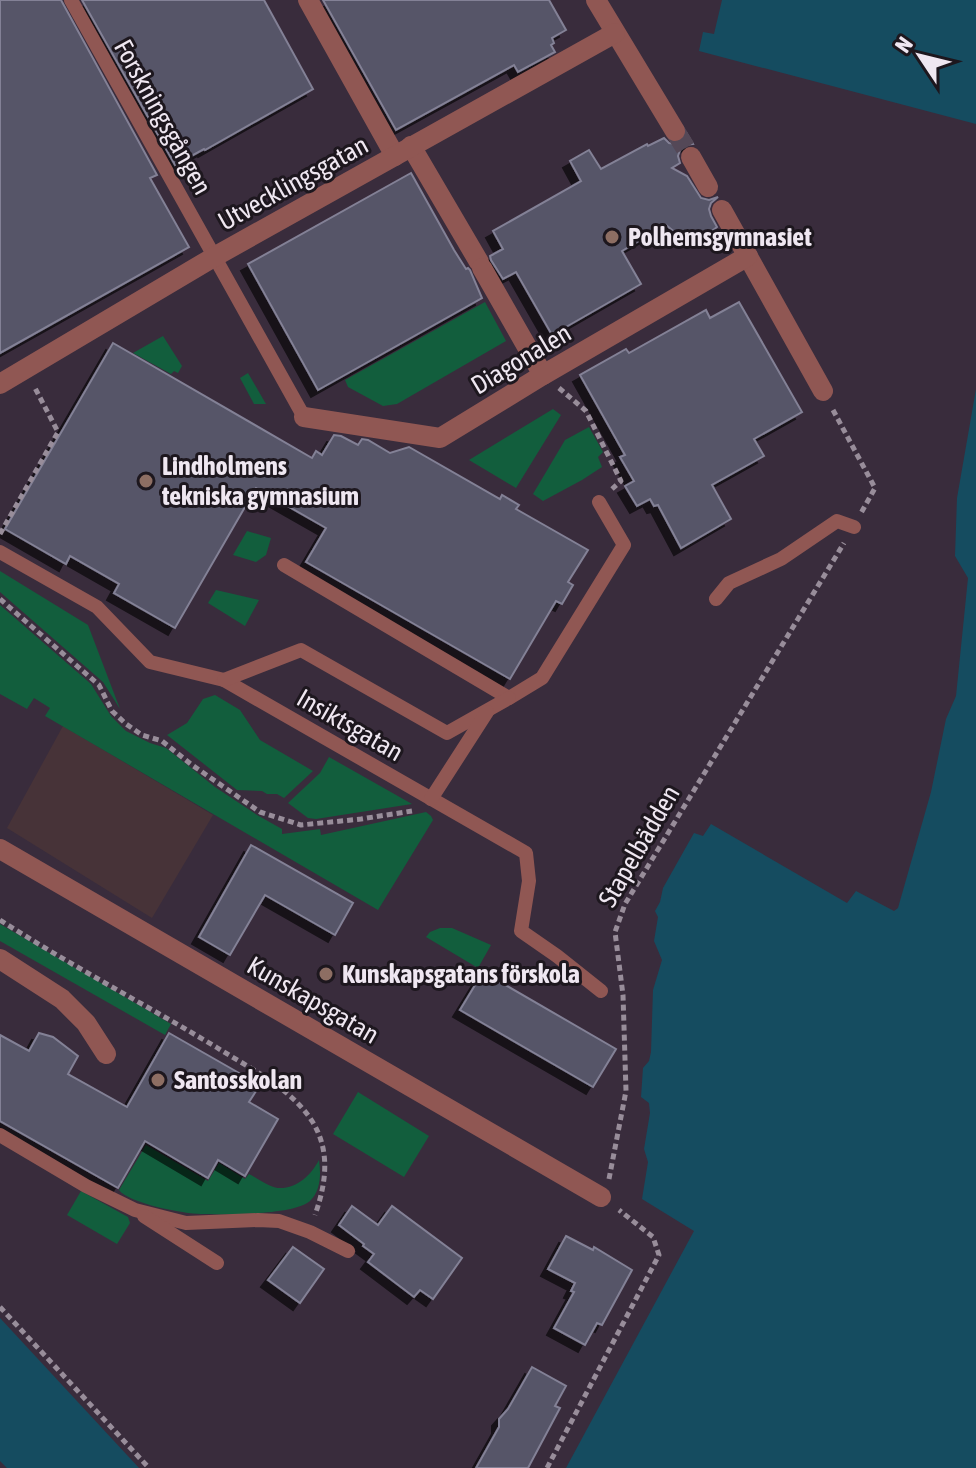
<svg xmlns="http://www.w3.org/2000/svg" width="976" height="1468" viewBox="0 0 976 1468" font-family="'Asap Condensed',sans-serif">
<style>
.industrial{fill:#473338}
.green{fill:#125e3d}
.water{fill:#154c60}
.building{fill:#565568;stroke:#838196;stroke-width:2;filter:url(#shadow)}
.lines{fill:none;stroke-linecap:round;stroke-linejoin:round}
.street-tunnel{stroke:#544857;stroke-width:20;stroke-dasharray:20 10;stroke-linecap:butt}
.path{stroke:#988d9a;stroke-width:5;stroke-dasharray:6 4;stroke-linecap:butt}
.lane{stroke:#905753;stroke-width:14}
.street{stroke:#905753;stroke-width:20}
.education-dot{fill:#8d6e63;stroke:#1d171e;stroke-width:3}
.labels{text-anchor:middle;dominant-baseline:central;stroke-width:6;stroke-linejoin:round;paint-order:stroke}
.street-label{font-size:26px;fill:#efe7f1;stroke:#1d171e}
.poi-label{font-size:26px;font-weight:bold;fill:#efe7f1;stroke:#1d171e;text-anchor:start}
</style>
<defs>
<filter id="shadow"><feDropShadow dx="-7" dy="7" stdDeviation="0" flood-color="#0009"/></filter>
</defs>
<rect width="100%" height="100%" fill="#392c3c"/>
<path class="industrial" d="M63 726 213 815 152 918 7 828Z"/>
<g class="green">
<path d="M485 302 506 341 397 404 383 406 348 387 345 380Z"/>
<path d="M163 336 182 366 178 373 174 371 171 374 133 353Z"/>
<path d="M248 373 266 404H254L240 378Z"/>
<path d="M553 409 561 415 516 488 469 460Z"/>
<path d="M589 427 603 452 598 457 602 467 582 480 543 501 533 494 565 440Z"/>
<path d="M247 531 271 538 266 555 256 562 233 555Z"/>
<path d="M0 571 88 625 120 709 103 682 0 592Z"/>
<path d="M216 590 259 600 245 626 208 603Z"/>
<path d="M0 605 91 684 111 716 126 731 150 743 166 748 215 787 257 815 282 829V834L320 829 321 835 426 812 431 816 433 820 378 910 45 716 50 708 34 698 27 709 0 694Z"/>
<path d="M215 695 240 710 260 740 313 771 284 798 277 794H267L262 791 237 790 167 735 187 723 203 699Z"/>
<path d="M329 757 412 804 316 819 308 818 288 803 320 773Z"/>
<path d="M0 924 171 1024 165 1035 0 941Z"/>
<path d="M440 928H452L491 945 478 968 426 937 430 932Z"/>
<path d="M358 1092 429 1136 404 1177 333 1134Z"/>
<path d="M146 1145 208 1181 219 1163 245 1179 249 1174C257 1178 269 1187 278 1188 297 1189 311 1175 319 1160 321 1174 321 1190 310 1201 295 1215 223 1215 201 1214 184 1214 128 1203 119 1190Z"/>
<path d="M81 1191 128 1217 130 1223 117 1244 67 1215Z"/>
</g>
<g class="water">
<path d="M722 0H976V124L699 51 703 32 714 34Z"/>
<path d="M976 389V1468H566L694 1231 642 1199 648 1162 644 1149 650 1113 649 1103 641 1097 643 1068 649 1061 651 1052 653 990 662 960 654 941 658 917 655 911 660 902 663 888 694 833 703 836 711 824 847 903 856 891 894 911 898 908 931 792 946 719 956 696 968 578 955 556 957 498Z"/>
<path d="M0 1318 139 1468H7L0 1461Z"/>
</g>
<g class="building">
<path d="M0 0H61L157 175 150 178 189 247 0 353Z"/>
<path d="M82 0H264L313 89 205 150 204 149 175 165Z"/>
<path d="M323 0H549L566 30 552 38 554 43 551 45 555 52 518 72 514 65 396 130Z"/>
<path d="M687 134 693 144 685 145 680 150 678 156 680 163 672 168 687 176 701 198 709 200 718 197 711 203 709 209 711 216 717 227 704 237 690 239 677 234 666 225 622 251 641 284 552 335 516 272 503 279 491 260 490 256 503 249 493 231 581 181 570 161 589 150 601 169 647 144 648 146 664 138 669 143 676 144 682 142Z"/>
<path d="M411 173 454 250 466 269 468 268 470 270 482 298 318 390 248 264Z"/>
<path d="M739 302 802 412 754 439 764 456 712 485 731 519 681 548 658 505 654 506 650 499 637 506 625 486 634 481 620 457 625 455 580 375 626 349 629 353 706 310 710 318Z"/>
<path d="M113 343 312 458 316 451 322 455 334 435 341 436 358 445 362 439 368 440 390 453 409 447 500 499 502 495 519 505 516 509 588 550 568 582 573 585 562 604 556 601 510 679 306 562 326 528 256 488 175 628 114 593 119 584 70 556 66 564 5 529Z"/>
<path d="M251 845 353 903 335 935 265 895 230 955 199 937Z"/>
<path d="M483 972 616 1049 593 1087 460 1010Z"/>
<path d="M39 1033 53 1037 78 1056 68 1074 127 1107 169 1033 260 1085 249 1102 278 1119 245 1176 218 1160 208 1178 145 1141 118 1188 0 1121V1035L29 1051Z"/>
<path d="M352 1206 378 1225 392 1206 462 1258 433 1299 420 1290 414 1297 368 1262 374 1254 363 1246 364 1244 339 1225Z"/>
<path d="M566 1236 593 1250 594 1247 632 1270 602 1325 597 1323 585 1345 554 1328 574 1292 571 1291 575 1283 548 1269Z"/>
<path d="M293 1247 324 1269 300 1303 268 1280Z"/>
<path d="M532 1367 566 1386 555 1406 560 1408 528 1468H476L499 1427V1419L508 1409Z"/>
</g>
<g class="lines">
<path class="street-tunnel" d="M675 131 691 157"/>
<g class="path">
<path d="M559 388 586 411 621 481 612 489"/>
<path d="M833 410 875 488 861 513"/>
<path d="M0 534 58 432 35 388"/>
<path d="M0 599 99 685 112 711 126 724 142 735 162 741 192 765 260 812 301 825 361 819 412 811"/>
<path d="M0 920C70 965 144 1004 216 1047 249 1068 290 1087 312 1121 331 1151 326 1184 315 1215"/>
<path d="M609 1179 626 1091 623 995 615 932 625 904 844 543"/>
<path d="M0 1307 149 1468"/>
<path d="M547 1468 659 1255 653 1237 619 1210"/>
</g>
<g class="lane">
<path d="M71 0 304 417"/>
<path d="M0 552 97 607 150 662 224 680 526 853 529 881 521 931 557 956 601 991"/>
<path d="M284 565 509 698 542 678 624 545 599 502"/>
<path d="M716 599 729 583 781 559 837 521 854 527"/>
<path d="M224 680 301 650 447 733 509 698"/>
<path d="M431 799 487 712"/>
<path d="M0 1135 86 1186 135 1210 186 1223 258 1220 279 1221 310 1232 348 1251"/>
<path d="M144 1216 217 1263"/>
</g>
<g class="street">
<path d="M308 0 395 156"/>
<path d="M596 0 675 131"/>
<path d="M411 146 479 262"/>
<path d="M691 157 708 187"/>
<path d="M722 210 823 391"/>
<path d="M482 268 543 375"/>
<path d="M0 384 214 257 615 33"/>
<path d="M304 417 440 438 543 375 748 256"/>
<path d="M0 849 601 1197"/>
<path d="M0 959 62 999 86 1023 106 1054"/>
</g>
</g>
<g class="education-dot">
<circle cx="612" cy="237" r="8"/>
<circle cx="146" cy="481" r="8"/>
<circle cx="326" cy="974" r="8"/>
<circle cx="158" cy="1080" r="8"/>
</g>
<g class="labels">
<g class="street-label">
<text transform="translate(163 117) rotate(61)">Forskningsgången</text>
<text transform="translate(293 183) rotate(-29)">Utvecklingsgatan</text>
<text transform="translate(521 359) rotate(-31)">Diagonalen</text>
<text transform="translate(350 725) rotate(30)">Insiktsgatan</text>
<text transform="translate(639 846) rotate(-60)">Stapelbädden</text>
<text transform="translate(313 1000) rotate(30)">Kunskapsgatan</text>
</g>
<g class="poi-label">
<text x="628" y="237">Polhemsgymnasiet</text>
<text x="162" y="466">Lindholmens<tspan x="162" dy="30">tekniska gymnasium</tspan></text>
<text x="342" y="974">Kunskapsgatans förskola</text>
<text x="174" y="1080">Santosskolan</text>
</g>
</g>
<g transform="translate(920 56) rotate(305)" stroke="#1d171e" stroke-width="6" paint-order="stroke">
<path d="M0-6L14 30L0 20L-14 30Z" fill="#efe7f1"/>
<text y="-12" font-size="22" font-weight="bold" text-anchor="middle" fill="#efe7f1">N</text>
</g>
</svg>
